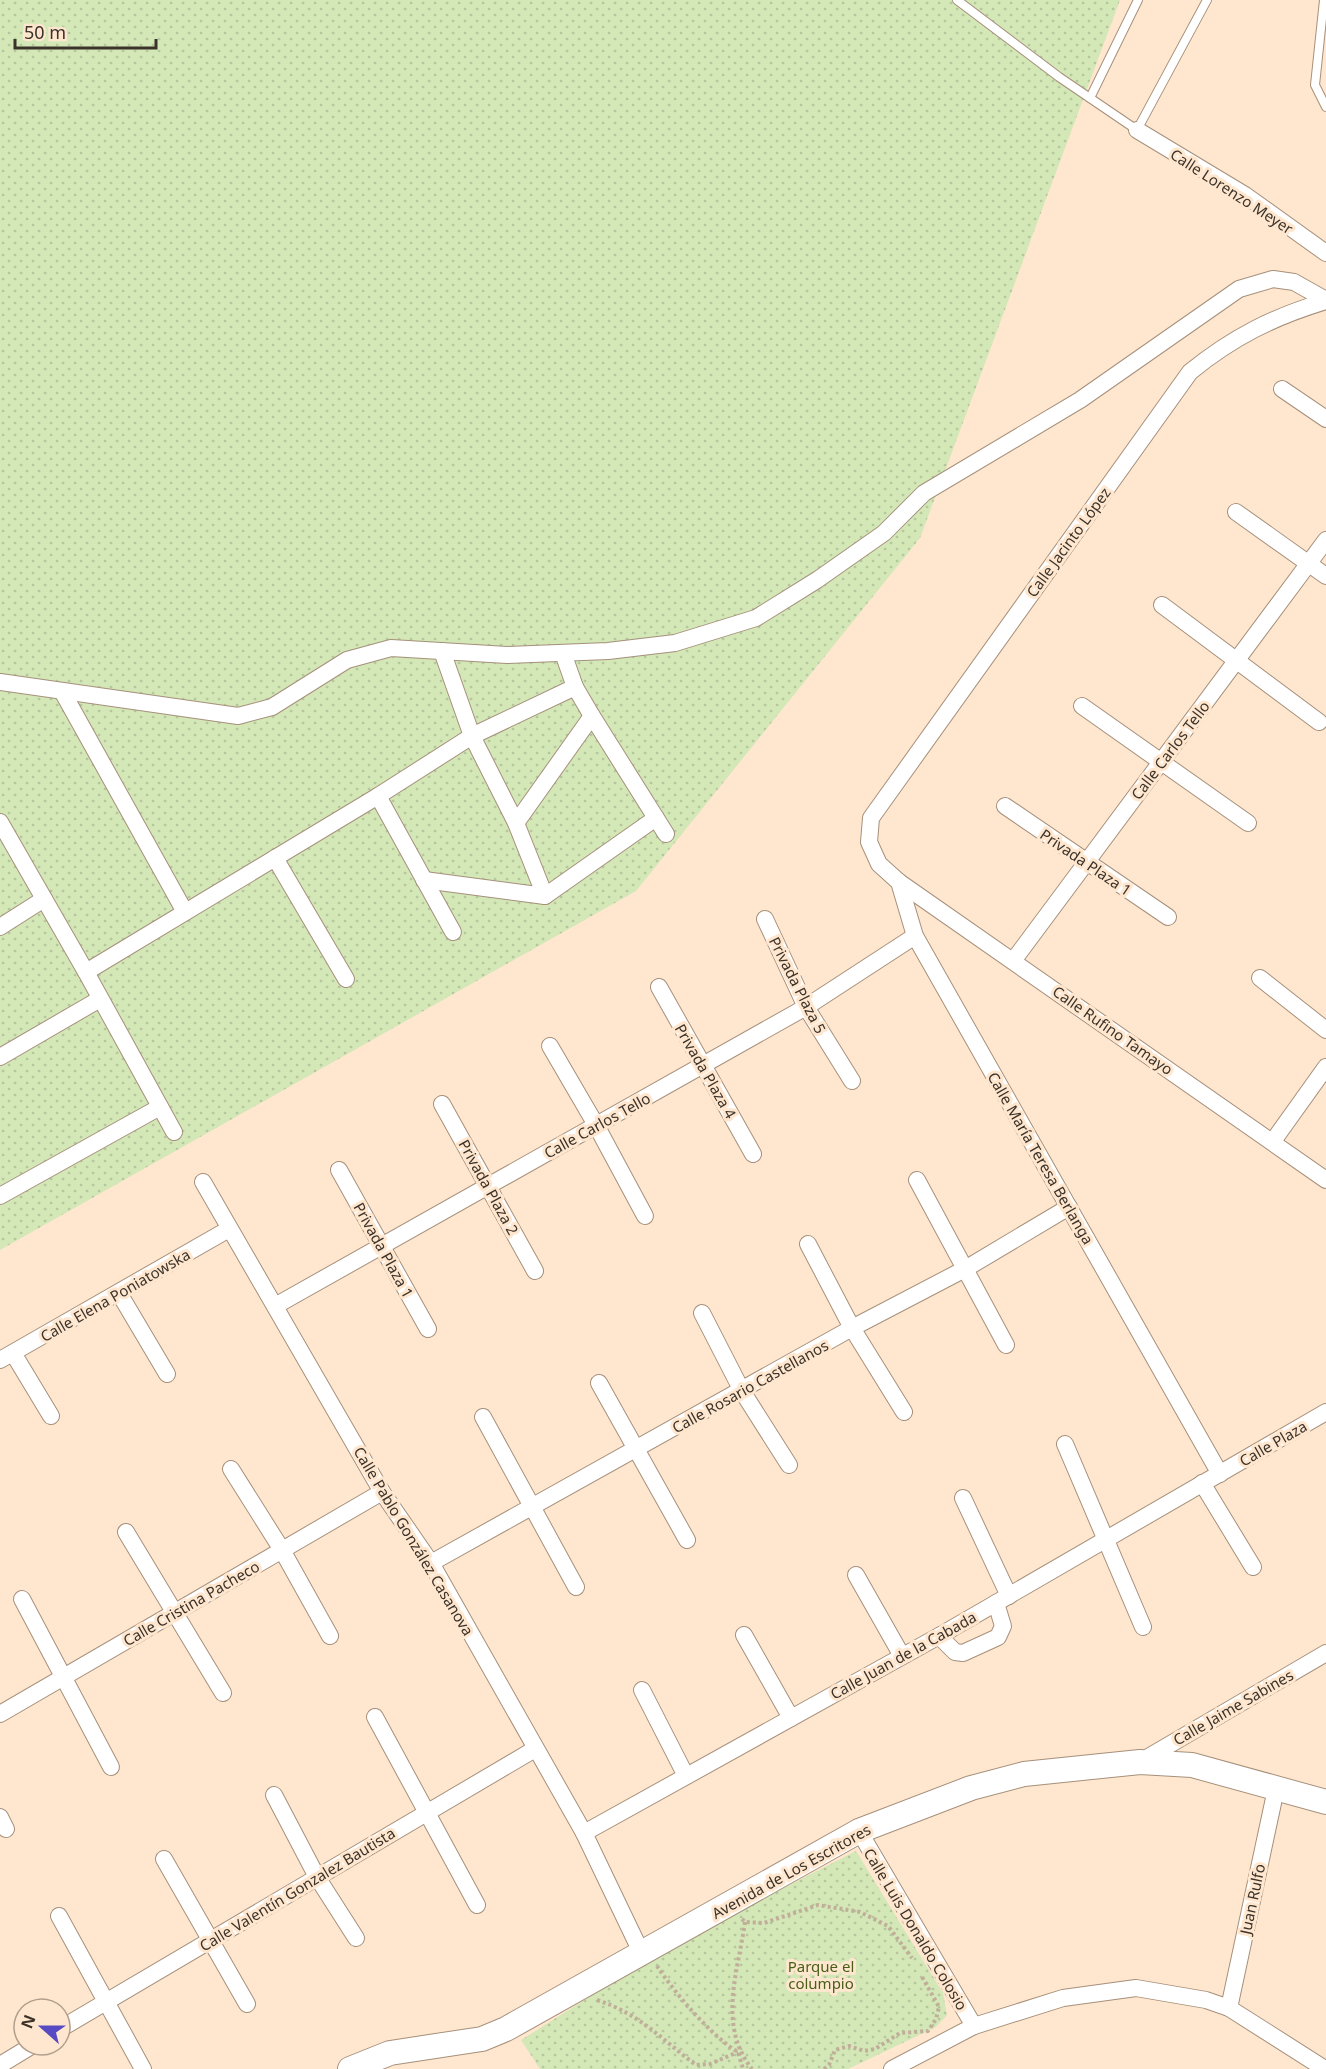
<svg xmlns="http://www.w3.org/2000/svg" width="1326" height="2069" viewBox="0 0 1326 2069" font-family="'Noto Sans',sans-serif">
<style>
.grass{fill:url(#grass-dots)}
.lines{fill:none;stroke-linecap:round;stroke-linejoin:round}
.lane-casing{stroke:#a6907b;stroke-width:10}
.street-casing{stroke:#a6907b;stroke-width:18}
.secondary-casing{stroke:#a6907b;stroke-width:26}
.path{stroke:#c1ae9a;stroke-width:4;stroke-dasharray:3 3;stroke-linecap:butt}
.lane{stroke:#fff;stroke-width:8}
.street{stroke:#fff;stroke-width:16}
.secondary{stroke:#fff;stroke-width:24}
.labels{text-anchor:middle;dominant-baseline:central;stroke-width:6;stroke-linejoin:round;paint-order:stroke}
.street-label{font-size:15px;fill:#3b3229;stroke:#ffe7cf}
.park-label{font-size:15px;fill:#485f17;stroke:#ffe7cf}
</style>
<defs>
<pattern id="grass-dots" width="8" height="8" patternUnits="userSpaceOnUse" patternTransform="scale(1.5)"><rect width="8" height="8" fill="#d3e7b7"/><path d="M2 2h.1M6 6h.1" fill="none" stroke="#b6c79d" stroke-width="1.8" stroke-linecap="round"/></pattern>
</defs>
<rect width="100%" height="100%" fill="#ffe7cf"/>
<g class="grass">
<path d="M0 0H1120L920 538 636 891 0 1250Z"/>
<path d="M856 1851 943 1993 947 2015 936 2027 848 2069H540L521 2040 672 1945Z"/>
</g>
<g class="lines">
<defs>
<g id="lane">
<path d="M957 0 1059 77 1137 130 1207 0"/>
<path d="M1324 0 1315 85 1326 107"/>
<path d="M1090 98 1138 0"/>
</g>
<g id="street">
<path d="M1137 130 1245 195 1326 253"/>
<path d="M1282 389 1326 419"/>
<path d="M1236 512 1326 576"/>
<path d="M1162 605 1319 722"/>
<path d="M0 682 238 716 272 707 347 660 391 648 507 655 608 651 675 643 756 618 817 580 884 533 924 493 1080 400 1239 289 1273 279 1294 282 1326 300"/>
<path d="M575 687 592 716"/>
<path d="M62 691 185 912"/>
<path d="M1082 706 1248 823"/>
<path d="M378 796 453 932"/>
<path d="M1005 806 1168 917"/>
<path d="M0 822 86 972 378 796 472 736 575 687 563 653"/>
<path d="M516 823 592 716 666 834"/>
<path d="M275 858 346 979"/>
<path d="M424 880 545 896 516 823 472 736 442 651"/>
<path d="M899 882 1326 1180"/>
<path d="M545 896 656 818"/>
<path d="M765 919 806 1007 852 1081"/>
<path d="M0 927 44 899"/>
<path d="M1013 961 1326 540"/>
<path d="M86 972 174 1132"/>
<path d="M1260 978 1326 1030"/>
<path d="M659 987 753 1154"/>
<path d="M550 1046 596 1125 645 1216"/>
<path d="M0 1057 100 999"/>
<path d="M442 1104 535 1271"/>
<path d="M1273 1141 1326 1067"/>
<path d="M339 1170 428 1329"/>
<path d="M917 1180 1006 1345"/>
<path d="M203 1182 382 1492 431 1563 584 1833 641 1952"/>
<path d="M0 1196 160 1107"/>
<path d="M808 1244 852 1328 904 1412"/>
<path d="M119 1293 167 1374"/>
<path d="M275 1306 806 1007 915 936"/>
<path d="M702 1313 742 1391 789 1465"/>
<path d="M13 1353 51 1416"/>
<path d="M0 1360 229 1229"/>
<path d="M599 1383 687 1540"/>
<path d="M483 1417 576 1587"/>
<path d="M1065 1444 1143 1627"/>
<path d="M231 1469 282 1550 330 1636"/>
<path d="M1220 1474 915 936 899 882 879 864 869 842 871 818 1190 372C1233 337 1273 317 1326 301"/>
<path d="M1202 1483 1253 1567"/>
<path d="M963 1498 1009 1596"/>
<path d="M126 1532 223 1693"/>
<path d="M431 1563 852 1328 965 1269 1069 1207"/>
<path d="M856 1575 902 1656"/>
<path d="M22 1599 111 1767"/>
<path d="M744 1635 791 1718"/>
<path d="M939 1636 955 1652 963 1653 998 1637 1003 1626 996 1603"/>
<path d="M642 1690 686 1776"/>
<path d="M0 1714 382 1492"/>
<path d="M375 1717 477 1905"/>
<path d="M1140 1762 1326 1653"/>
<path d="M274 1795 317 1877 356 1938"/>
<path d="M0 1817 6 1829"/>
<path d="M859 1831 974 2026"/>
<path d="M584 1833 939 1636 1326 1412"/>
<path d="M164 1859 247 2004"/>
<path d="M59 1916 143 2069"/>
<path d="M1229 2008 1276 1789"/>
<path d="M60 2029 535 1749"/>
<path d="M0 2065 33 2045"/>
<path d="M892 2069 974 2026 1063 1998 1136 1988 1206 2000 1229 2008 1325 2069"/>
</g>
<path id="secondary" d="M350 2069 390 2053 482 2039 506 2029 859 1831 971 1788 1024 1774 1140 1762 1192 1765 1326 1802"/>
</defs>
<use href="#lane" class="lane-casing"/>
<use href="#street" class="street-casing"/>
<use href="#secondary" class="secondary-casing"/>
<g class="path">
<path d="M742 1919 745 1922 764 1923 818 1905 860 1912 888 1926 912 1958"/>
<path d="M745 1922C738 1972 717 2025 752 2069"/>
<path d="M657 1966C674 1992 712 2037 738 2052L743 2069"/>
<path d="M597 2000C640 2014 661 2039 696 2065L710 2064 738 2052"/>
<path d="M824 2069 829 2065 835 2050 849 2046 864 2051 875 2049 900 2033 928 2031 936 2019 939 2007 921 1975"/>
</g>
<use href="#lane" class="lane"/>
<use href="#street" class="street"/>
<use href="#secondary" class="secondary"/>
</g>
<g class="labels">
<g class="street-label">
<text transform="translate(1232 191) rotate(33)">Calle Lorenzo Meyer</text>
<text transform="translate(1068 542) rotate(-54)">Calle Jacinto López</text>
<text transform="translate(1170 750) rotate(-53)">Calle Carlos Tello</text>
<text transform="translate(1086 862) rotate(34)">Privada Plaza 1</text>
<text transform="translate(798 985) rotate(63)">Privada Plaza 5</text>
<text transform="translate(1113 1030) rotate(35)">Calle Rufino Tamayo</text>
<text transform="translate(706 1071) rotate(60)">Privada Plaza 4</text>
<text transform="translate(597 1125) rotate(-29)">Calle Carlos Tello</text>
<text transform="translate(1041 1158) rotate(60)">Calle María Teresa Berlanga</text>
<text transform="translate(489 1187) rotate(61)">Privada Plaza 2</text>
<text transform="translate(384 1250) rotate(61)">Privada Plaza 1</text>
<text transform="translate(115 1295) rotate(-30)">Calle Elena Poniatowska</text>
<text transform="translate(750 1386) rotate(-29)">Calle Rosario Castellanos</text>
<text transform="translate(1273 1443) rotate(-30)">Calle Plaza</text>
<text transform="translate(414 1541) rotate(59)">Calle Pablo González Casanova</text>
<text transform="translate(191 1603) rotate(-30)">Calle Cristina Pacheco</text>
<text transform="translate(903 1655) rotate(-29)">Calle Juan de la Cabada</text>
<text transform="translate(1233 1707) rotate(-30)">Calle Jaime Sabines</text>
<text transform="translate(791 1871) rotate(-29)">Avenida de Los Escritores</text>
<text transform="translate(297 1889) rotate(-31)">Calle Valentín Gonzalez Bautista</text>
<text transform="translate(1252 1899) rotate(-78)">Juan Rulfo</text>
<text transform="translate(916 1929) rotate(59)">Calle Luis Donaldo Colosio</text>
</g>
<g class="park-label">
<text x="821" y="1966">Parque el<tspan x="821" dy="17">columpio</tspan></text>
</g>
</g>
<g transform="translate(42 2027) rotate(291)"><circle r="28" fill="#ffe7cf" stroke="#b19f8d" stroke-width="1.5"/>
<path d="M0-4.5L10 22L0 15L-10 22Z" fill="#564bc3"/>
<text y="-9" font-size="16" font-weight="bold" text-anchor="middle" fill="#3b3229">N</text>
</g>
<path d="M15 39v9h141v-9" fill="none" stroke="#3b3229" stroke-width="3"/>
<text x="24" y="39" font-size="18" fill="#3b3229" stroke="#ffe7cf" stroke-width="4.5" paint-order="stroke">50 m</text>
</svg>
